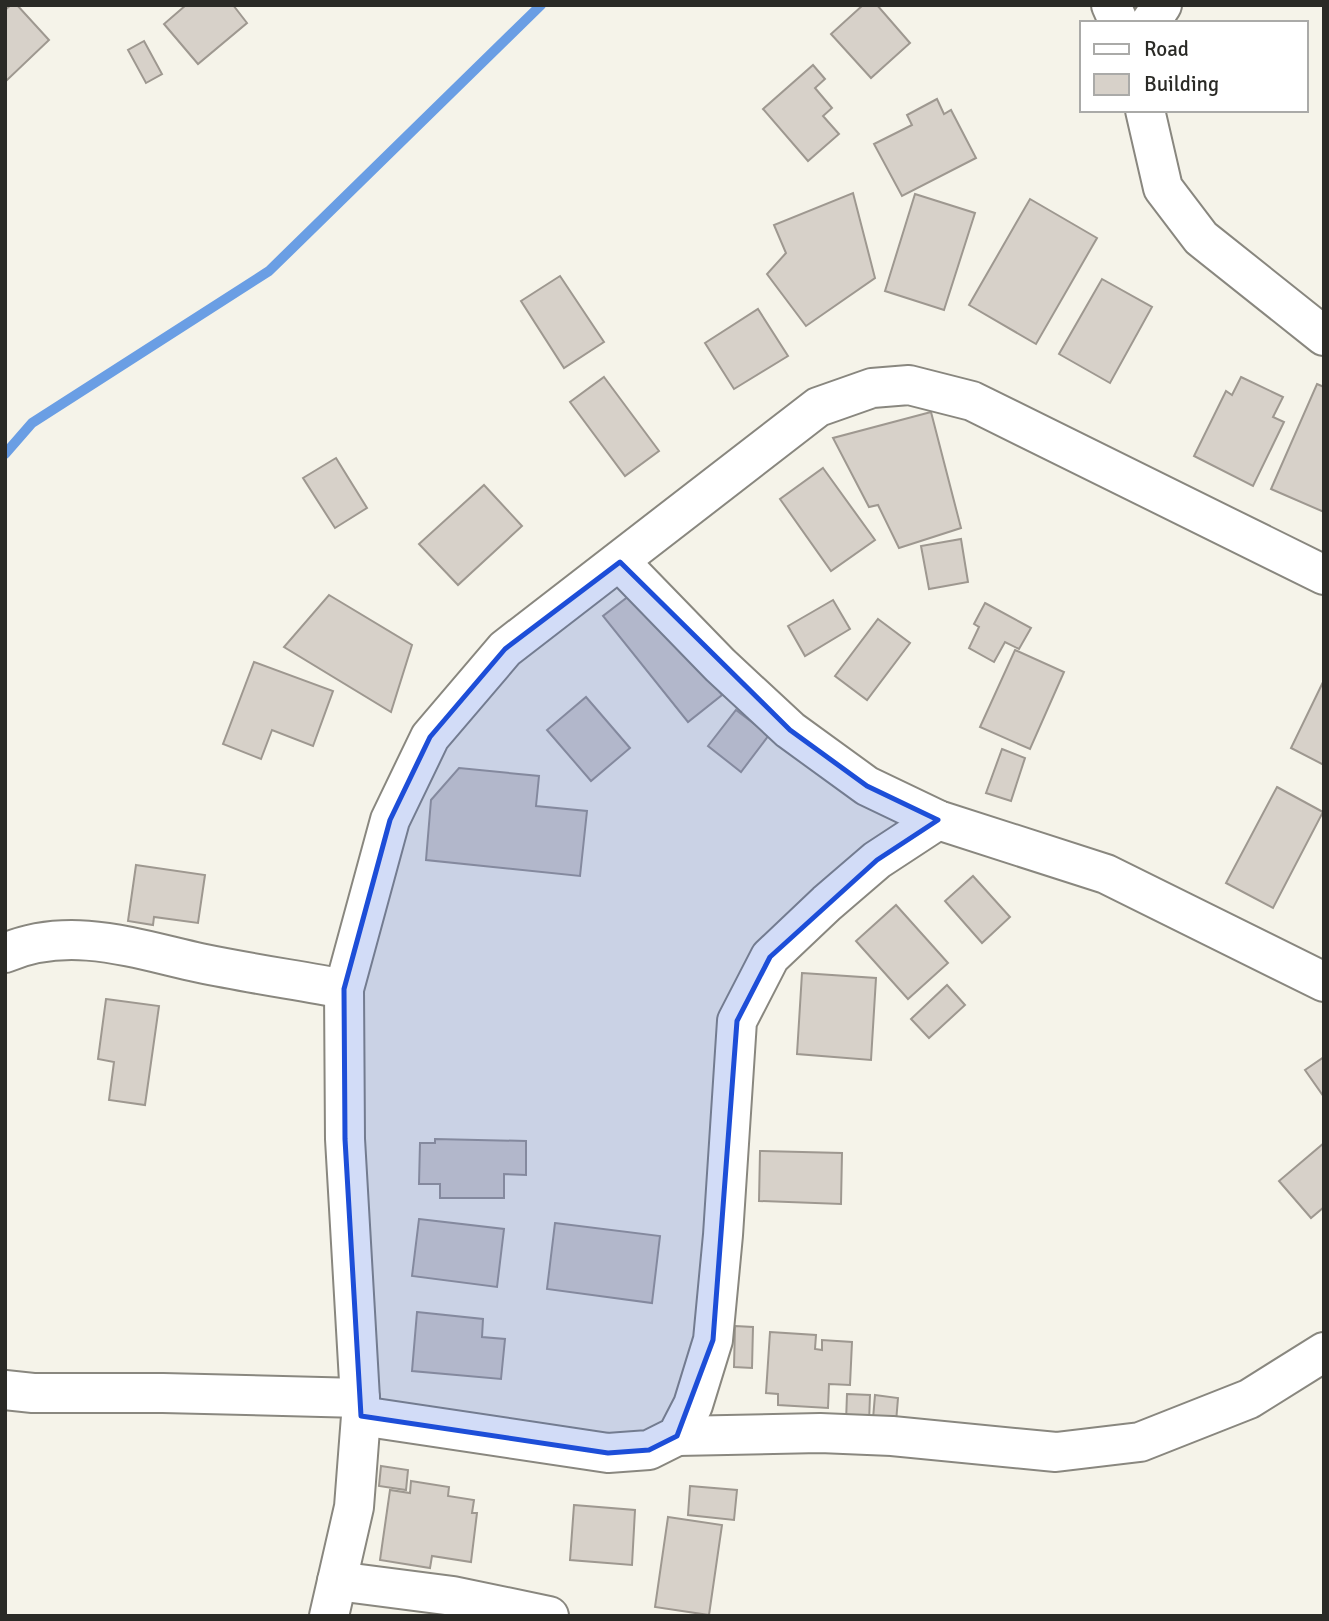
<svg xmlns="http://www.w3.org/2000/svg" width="1329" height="1621" viewBox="0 0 1329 1621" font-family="Signika,sans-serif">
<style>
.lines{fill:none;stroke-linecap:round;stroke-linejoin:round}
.stream{stroke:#6a9ee4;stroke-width:10}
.building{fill:#d7d1c9;stroke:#9e9890;stroke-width:2}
.minor-casing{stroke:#89877f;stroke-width:42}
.minor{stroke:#fff;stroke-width:38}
.marked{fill:#1d4ed8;fill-opacity:0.2;stroke:#1d4ed8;stroke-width:5;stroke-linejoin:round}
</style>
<rect width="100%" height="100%" fill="#f5f3e9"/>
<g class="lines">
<path class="stream" d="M5 454 32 423 269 271 541 5"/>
</g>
<g class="building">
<path d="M11 5H17L49 40 5 82V10Z"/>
<path d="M186 5H233L247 23 198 64 164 24Z"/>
<path d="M863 5H877L910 43 871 78 831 34Z"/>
<path d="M144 41 162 74 146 83 128 50Z"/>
<path d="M813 65 825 79 815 88 832 108 823 116 839 134 808 161 763 109Z"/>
<path d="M937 99 944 114 951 110 976 158 902 196 874 144 912 125 907 115Z"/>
<path d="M853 193 875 278 806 326 767 274 786 253 774 225Z"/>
<path d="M915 194 975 213 944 310 885 291Z"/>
<path d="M1030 199 1097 238 1036 344 969 305Z"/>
<path d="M560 276 604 342 564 368 521 301Z"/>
<path d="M1102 279 1152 307 1110 383 1059 354Z"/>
<path d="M758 309 788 356 734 389 705 343Z"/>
<path d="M604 377 659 451 625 476 570 402Z"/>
<path d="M1241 377 1283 397 1273 417 1284 422 1253 486 1194 456 1226 391 1232 395Z"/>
<path d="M1317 384 1324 387V512L1271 489Z"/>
<path d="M931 412 961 528 899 548 878 505 869 507 833 438Z"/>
<path d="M336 458 367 508 335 528 303 478Z"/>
<path d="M823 468 875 540 831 571 780 499Z"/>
<path d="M484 485 522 526 458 585 419 544Z"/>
<path d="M961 539 968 582 929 589 921 546Z"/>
<path d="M638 589 722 695 688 722 603 616Z"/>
<path d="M329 595 412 645 391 712 284 647Z"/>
<path d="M833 600 850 629 805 656 788 626Z"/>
<path d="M985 603 1031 628 1019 649 1005 642 994 662 969 648 979 627 974 624Z"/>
<path d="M878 619 910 643 867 700 835 676Z"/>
<path d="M1015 650 1064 672 1030 749 980 727Z"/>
<path d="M254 662 333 691 313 746 272 730 261 759 223 744Z"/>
<path d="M1324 680V765L1291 748Z"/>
<path d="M586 697 630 748 591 781 547 730Z"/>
<path d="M736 710 769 735 741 772 708 746Z"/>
<path d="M1002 749 1025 758 1011 801 986 793Z"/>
<path d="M459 768 539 776 536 806 587 811 580 876 426 860 431 800Z"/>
<path d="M1277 787 1323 812 1273 908 1226 883Z"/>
<path d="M136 865 205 875 198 923 154 917 153 925 128 921Z"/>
<path d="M973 876 1010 917 982 943 945 901Z"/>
<path d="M896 905 948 963 908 999 856 941Z"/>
<path d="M802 973 876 978 871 1060 797 1054Z"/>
<path d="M947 985 965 1005 929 1038 911 1019Z"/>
<path d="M106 999 159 1006 145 1105 109 1100 114 1062 98 1059Z"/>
<path d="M1324 1057V1097L1305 1070Z"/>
<path d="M435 1139 526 1141V1175L504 1174V1198H440V1184H419L420 1143H435Z"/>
<path d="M1324 1143V1207L1311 1218 1279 1181Z"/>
<path d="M760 1151 842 1153 841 1204 759 1201Z"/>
<path d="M419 1219 504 1229 497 1287 412 1276Z"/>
<path d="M555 1223 660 1236 652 1303 547 1289Z"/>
<path d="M417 1312 483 1319 482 1337 505 1339 501 1379 412 1371Z"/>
<path d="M735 1326 753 1327 752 1368 734 1367Z"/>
<path d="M770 1332 816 1335 815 1349 822 1350V1340L852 1342 850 1385 829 1384 828 1408 778 1405V1394L766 1393Z"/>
<path d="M847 1394 870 1395 869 1423 846 1422Z"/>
<path d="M875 1395 898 1398 896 1422 873 1419Z"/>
<path d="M381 1466 408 1470 406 1490 379 1486Z"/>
<path d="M411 1481 449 1487 448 1496 474 1500 472 1513H477L471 1562 432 1556 430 1568 380 1560 390 1490 410 1493Z"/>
<path d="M690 1486 737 1490 734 1520 688 1515Z"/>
<path d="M574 1505 635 1510 632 1565 570 1560Z"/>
<path d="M668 1517 722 1525 709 1615 655 1607Z"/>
</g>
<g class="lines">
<defs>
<g id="minor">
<path d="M1111 5 1119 23"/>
<path d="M1150 23 1162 5"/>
<path d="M1145 110 1163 188 1201 238 1324 336"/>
<path d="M620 562 720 665 790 730 867 786 938 820 1106 874 1324 982"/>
<path d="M5 953C70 925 136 949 200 963 248 973 296 980 344 989"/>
<path d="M5 1390 33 1393H163L360 1398"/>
<path d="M361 1416 608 1453 649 1450 677 1436 693 1405 713 1340 723 1235 737 1021 770 957 827 903 877 860 938 820"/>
<path d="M677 1436 820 1433 892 1436 1056 1452 1140 1442 1249 1399 1324 1352"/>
<path d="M337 1581 453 1596 549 1616"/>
<path d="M329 1616 354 1507 361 1416 345 1139 344 989 390 820 430 737 505 649 818 407 872 388 909 385 972 401 1324 575"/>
</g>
</defs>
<use href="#minor" class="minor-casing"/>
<use href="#minor" class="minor"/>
</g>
<path class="marked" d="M620 562 790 730 867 786 938 820 877 860 770 957 737 1021 713 1340 677 1436 649 1450 608 1453 361 1416 345 1139 344 989 390 820 430 737 505 649Z"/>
<rect width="1329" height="1621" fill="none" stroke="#2a2a26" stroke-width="14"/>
<rect x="1080" y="21" width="228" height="91" fill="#ffffff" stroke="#aaaaa8" stroke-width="2"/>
<rect x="1094" y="44" width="35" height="10" fill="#ffffff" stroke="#aaaaa8" stroke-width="2"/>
<text x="1144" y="56" font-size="21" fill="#2a2a26">Road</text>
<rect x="1094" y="74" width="35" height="21" fill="#d7d1c9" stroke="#aaaaa8" stroke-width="2"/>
<text x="1144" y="91" font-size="21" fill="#2a2a26">Building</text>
</svg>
